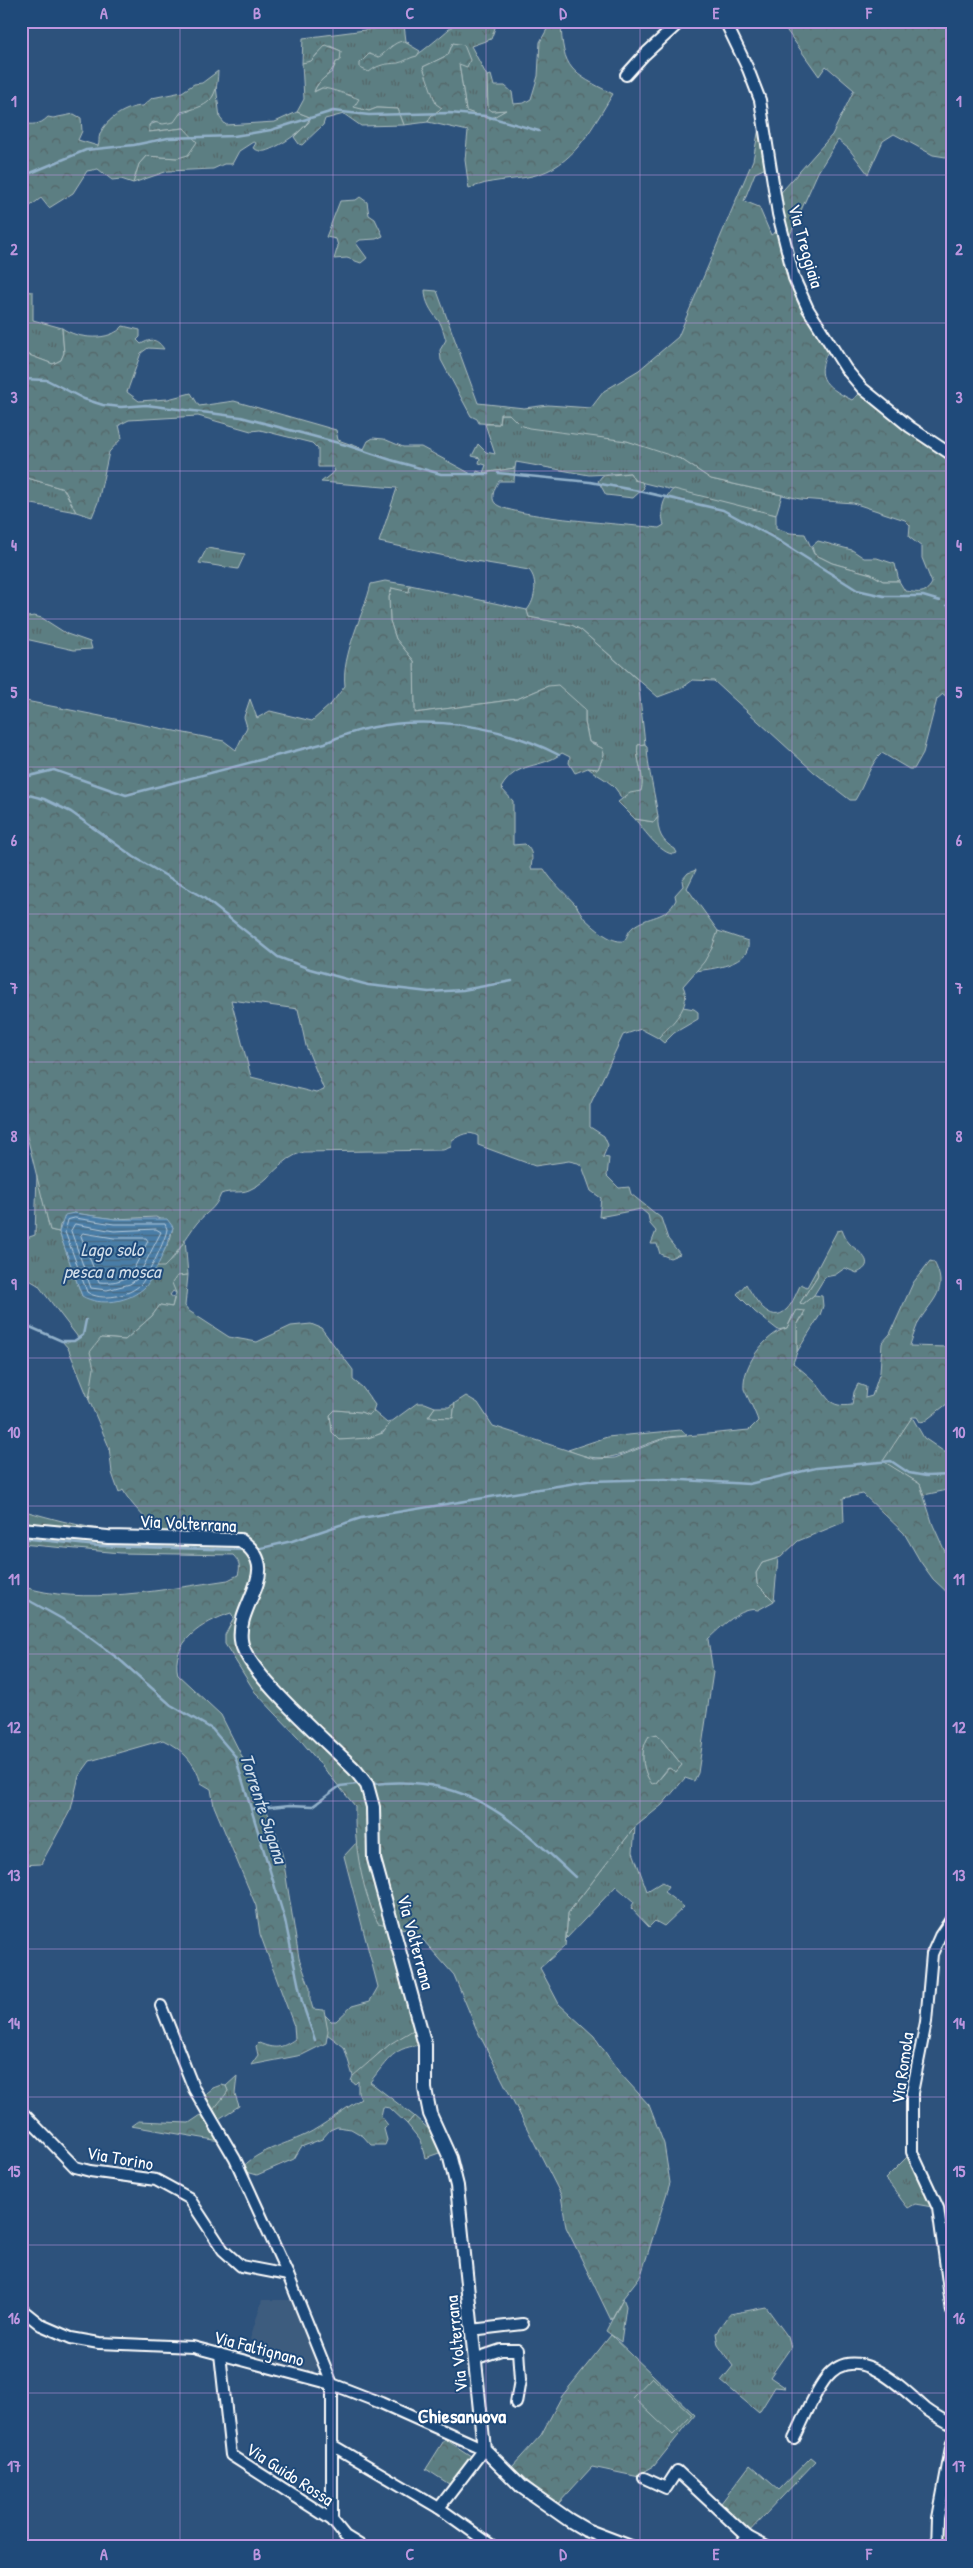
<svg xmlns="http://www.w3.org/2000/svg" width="973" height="2568" viewBox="0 0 973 2568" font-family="'Patrick Hand',sans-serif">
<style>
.built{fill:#3e5c7e}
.grass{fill:url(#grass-tufts);stroke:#aebec0}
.forest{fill:url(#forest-crowns);stroke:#aebec0;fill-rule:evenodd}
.pitch{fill:#5c7e82;stroke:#aebec0}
.water{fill:url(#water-rules);stroke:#92b1ca}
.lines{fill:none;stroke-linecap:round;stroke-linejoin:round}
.shore{stroke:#b6cbdc;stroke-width:1}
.stream{stroke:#92b1ca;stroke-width:2.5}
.minor-casing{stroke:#fff;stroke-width:14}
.major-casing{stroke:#fff;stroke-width:16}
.minor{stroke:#1f4a7a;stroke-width:10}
.major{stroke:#1f4a7a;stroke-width:12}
.grid{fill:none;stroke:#bd96df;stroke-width:1;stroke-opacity:0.55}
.labels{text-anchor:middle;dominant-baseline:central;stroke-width:4;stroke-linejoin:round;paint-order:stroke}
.street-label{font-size:18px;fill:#fff;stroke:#1f4a7a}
.water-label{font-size:19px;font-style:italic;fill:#d2dee9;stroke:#1f4a7a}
.quarter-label{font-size:20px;font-weight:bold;fill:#fff;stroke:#1f4a7a}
.neatline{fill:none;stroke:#bd96df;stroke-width:2}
.grid-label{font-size:16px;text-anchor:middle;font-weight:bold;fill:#bd96df}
</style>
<defs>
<pattern id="grass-tufts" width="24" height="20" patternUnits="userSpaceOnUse" patternTransform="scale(1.25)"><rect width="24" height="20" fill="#5c7e82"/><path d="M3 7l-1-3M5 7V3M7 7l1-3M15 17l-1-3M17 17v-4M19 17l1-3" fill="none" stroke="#546567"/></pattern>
<pattern id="forest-crowns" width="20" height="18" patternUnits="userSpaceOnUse" patternTransform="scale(1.25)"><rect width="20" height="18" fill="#5c7e82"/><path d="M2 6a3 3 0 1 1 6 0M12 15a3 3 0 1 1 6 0" fill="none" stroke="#546567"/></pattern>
<pattern id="water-rules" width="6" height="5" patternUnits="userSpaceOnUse" patternTransform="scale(1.25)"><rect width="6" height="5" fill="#497da7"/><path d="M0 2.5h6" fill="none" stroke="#4a677e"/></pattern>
</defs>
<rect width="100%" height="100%" fill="#2d527c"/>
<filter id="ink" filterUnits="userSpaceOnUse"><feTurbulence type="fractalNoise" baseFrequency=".02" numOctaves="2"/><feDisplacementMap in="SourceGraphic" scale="10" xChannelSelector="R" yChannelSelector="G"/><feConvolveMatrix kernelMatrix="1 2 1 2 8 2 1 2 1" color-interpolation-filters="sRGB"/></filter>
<g filter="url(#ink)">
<path class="built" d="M262 2300H291L319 2365 312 2374 267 2361 250 2339Z"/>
<g class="grass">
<path d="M458 21H488L495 28 491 39 471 46 487 76V98L492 111 506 110 490 120 466 111 459 63 467 56 464 50 453 43 448 55 423 67 442 108 431 116 428 122 404 125 398 109 377 108 369 111 354 108 353 96 336 93 322 88 313 92 320 81 332 72 341 51 330 46 317 54 311 62 302 63 303 38 404 25 406 41 409 43 391 46 388 52 379 58 369 54 361 63 375 67C380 62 406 59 415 56 420 54 452 27 458 21Z"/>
<path d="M216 86 220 118 226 125 275 122 297 112 310 117C307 130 277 148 265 151 261 152 256 150 253 148L256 143 253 142 239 151 232 164H224L213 169 168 171 133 183 139 164 146 156 178 158 184 128 148 132 149 125 189 111 213 96Z"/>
<path d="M21 291 33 292V320L62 328 64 353 61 360 53 364 21 352Z"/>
<path d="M500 414H509L520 425 627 441 653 448 681 459 711 479 782 495 776 515 644 483 634 480 630 473 589 475 516 462 515 468 483 473 486 465 479 463 480 458 472 456 478 444 486 452 495 454 485 424H499Z"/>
<path d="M21 476 64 489 76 512 21 502Z"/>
<path d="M818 541 852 550 864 558H877L895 564 899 581H883L871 574 832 563 814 554 812 546Z"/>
<path d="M207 548 245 554 238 569 199 563Z"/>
<path d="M410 585 527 610 529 617 572 625 581 630 638 680 645 744 638 745C635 760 646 776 641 791L621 798C615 782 600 778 588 768L598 769 604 754 596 744 589 742 585 722V709L548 686 517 699 415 713 414 661 396 639 390 621 389 597 392 588 409 591Z"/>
<path d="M34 616 42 618 67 634 90 642 92 649 74 650 21 638V618Z"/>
<path d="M658 817C657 832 662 842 675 849L677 853C665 860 643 829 635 819L654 822Z"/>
<path d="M718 931 748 941C752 965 712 969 694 971 708 958 711 946 718 931Z"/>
<path d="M683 1007 694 1009 698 1012V1019L674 1033 664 1043 658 1038Z"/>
<path d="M37 1174 50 1230 59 1232 82 1296 151 1275 155 1267C172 1266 178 1252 185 1239L188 1275 181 1276 176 1293 173 1291 170 1295 174 1298 172 1307 160 1305 152 1316 125 1340 101 1338 89 1400 68 1348 62 1341 69 1342 78 1339 77 1336 38 1285 21 1275V1240L35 1235Z"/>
<path d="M817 1269 818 1275 800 1303 803 1304 814 1295 822 1296 823 1306 820 1315 797 1352V1325L804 1315H793L787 1328 778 1330 755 1312 737 1294 746 1284C753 1296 770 1327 787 1309 793 1303 797 1291 801 1284L807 1287Z"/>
<path d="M455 1403 453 1418 428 1417 435 1407H449Z"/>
<path d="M335 1410 361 1412 368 1415 373 1411 387 1423 391 1422C383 1440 358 1439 340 1440L332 1432 330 1415Z"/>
<path d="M912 1417 924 1438 952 1457V1489L924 1495 920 1484 882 1461Z"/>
<path d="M681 1430 688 1436C681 1436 672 1436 665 1438 627 1449 609 1469 568 1450L607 1437Z"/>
<path d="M778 1558 774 1601 757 1584 756 1573 762 1563Z"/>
<path d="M657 1734 682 1765 676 1772 668 1768 656 1783 652 1785C642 1771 639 1750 649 1736Z"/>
<path d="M635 1827 633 1852 647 1891 662 1882 668 1886 664 1892 684 1907 664 1926 655 1921 649 1927 631 1908 634 1902 616 1886 566 1939 568 1913Z"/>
<path d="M357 1842 362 1873 394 1926 420 2026 379 2053 362 2071 353 2076 344 2047 327 2034 325 2015 331 2021H336L352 2006 370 2001 378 1987 344 1856Z"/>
<path d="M237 2076 235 2094 239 2106 214 2122C206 2109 220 2101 228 2091L226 2086Z"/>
<path d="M414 2116 431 2131 442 2152 425 2158 420 2140 407 2124Z"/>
<path d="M912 2152 938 2208 915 2204 908 2208C899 2198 894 2187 885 2179Z"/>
<path d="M623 2298 626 2306 621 2342 606 2331Z"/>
<path d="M766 2307 788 2337 791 2347 770 2377 786 2388 775 2387 759 2413 721 2381 733 2366 718 2345 716 2333 730 2314Z"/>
</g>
<g class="forest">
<path d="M561 21C562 70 572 73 613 94 592 127 574 167 532 176 511 181 489 179 469 189L465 160 468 131 428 122 431 116 442 108 436 104 423 67 448 55 453 43 464 45 470 60 467 67 459 64 466 111 490 119 506 110 492 111 488 108 487 76 491 75 494 86H505L512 92 514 104 524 103 531 99 538 76 540 42 551 22Z"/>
<path d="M780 21H952V158L933 155 894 134 883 141 868 174 849 149 838 140 818 172 786 244 794 278 831 345C814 376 822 385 852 400L864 390 952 455V701L943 694 937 699 923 753 914 769H909L882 753C870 763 864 786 855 800H850L814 772 714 681 693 680 682 688 658 697 581 630 572 625 529 617 527 610C536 600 538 579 529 570L445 556 379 542 397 488 321 482 335 471 333 467H318V449L312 443 260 430 251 431 198 416 129 420 119 425 122 438 109 452 98 502 92 517 76 512 64 489 21 476V352L53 364 61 360 64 353 62 328C77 339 110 342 123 326L140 330V337L137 340 141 344C152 338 157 339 164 349L148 348 141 353 127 392 139 401 168 399 191 393 199 406 234 401 336 430 338 440 364 449 368 441 373 438 384 439 403 447H421L475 476 477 471 483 473 515 468 514 481H499C495 486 490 498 495 503 505 517 634 525 659 528L664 525C660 511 662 498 674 489L776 515V528L790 533 805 534 814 554 832 563 871 574 883 581H899L905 591C917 592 925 596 932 583L922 558V547L909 537 910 525 905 520 853 503 800 499 711 479 681 459 627 441 529 428 520 425 509 414H500L499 424 479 423 477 419 471 416 441 360 440 350 446 340C444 334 442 324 438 320 431 311 425 302 425 290L437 291 478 403 524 408 548 405 591 408 604 391 639 370 678 337 753 160 759 128 768 167 755 173 744 201 759 207 771 235 781 228 776 198 832 135 854 90 826 66 819 76Z"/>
<path d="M403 41 420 51 417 56C410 57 404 62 398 63 386 64 379 64 369 72L360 68V63L369 54 379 57C387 52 393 42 403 41Z"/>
<path d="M326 45 341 51 340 61 336 62C331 77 317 79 314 92L322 88C329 88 352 96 359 99L354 107 369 111 377 108 398 109 404 125 361 126 344 114 325 119 323 125 302 145 299 144 294 137 309 122 310 117 297 112 304 99 302 63 311 61Z"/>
<path d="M218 71C217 102 208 106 181 112L174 122 163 124 153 122 149 125V132L184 128 197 142 188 155 178 158 146 156 139 164 133 183 121 179 112 180 98 169 87 171 73 193 49 208 41 198 21 213V124C33 124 39 126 48 117L53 118 74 114 81 118 82 131 78 140 98 146C100 142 98 139 100 134 106 119 127 106 143 106L152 98 182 92 194 84 202 83Z"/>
<path d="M360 197 367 202 369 215 375 219 383 236 376 239 360 240 356 243 367 258 361 263 347 258 334 259 338 246 336 239 326 237 340 201 356 200Z"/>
<path d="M630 473 634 480 642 482 644 488 633 498 606 495 598 481 602 476Z"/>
<path d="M385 581 410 585 409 592 392 588 389 597 390 621 396 639 414 661 415 713 517 699 548 686 558 685 585 709V722L589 742 602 748 604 754 598 769 588 768 575 773 569 763 570 757 562 753C540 770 517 760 501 788L513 801V845L525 844C534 852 532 858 531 869H544C553 883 565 893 576 905 579 909 581 914 584 918 594 927 610 943 624 941 628 936 628 931 633 927 648 915 666 920 676 900L675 895 683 886 682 880 688 873 696 870 687 888 718 931 712 948 704 962 683 986C693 1007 671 1024 658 1038L641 1029 623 1035 590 1105V1127L604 1136 608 1145 603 1157 609 1158 607 1176 619 1188 629 1187 631 1194 661 1218 668 1239 680 1254 670 1258 660 1254 657 1244H651L656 1231 650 1224 648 1215 641 1209 599 1217 601 1198 591 1191 582 1166 578 1163 569 1161 535 1166 478 1145V1136C468 1130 461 1135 452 1140L451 1147 443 1150 304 1152C281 1157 271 1181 249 1190 240 1194 230 1190 221 1194 215 1210 206 1212 197 1223 185 1238 178 1254 164 1267H155L170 1240 173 1227 156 1217 115 1219 74 1213 60 1225 59 1232 50 1230 21 1112V700L224 741 236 750 247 727 244 717 250 699 257 718 270 711 312 721 331 704 345 686C341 655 364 614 371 584ZM231 1000 298 1009 306 1046 324 1090 316 1093 251 1077Z"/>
<path d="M645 744 647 747C648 772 655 793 658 817L654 822 635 819 618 802 630 793 641 791C646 775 635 760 638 745Z"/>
<path d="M842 1230C844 1235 846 1240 850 1244 857 1251 879 1263 857 1273L845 1268 835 1275 825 1277 814 1295 803 1304 800 1303 818 1275 817 1269 837 1231Z"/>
<path d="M930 1261 934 1262C949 1290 933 1299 919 1321 918 1323 910 1343 910 1346L948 1347 952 1343V1400L925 1421 920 1422 917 1417H912L883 1461 920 1484 933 1525 952 1567V1597L933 1579 920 1561 904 1533 863 1494 843 1498 844 1522 798 1541 781 1557 762 1563 756 1573 757 1584 774 1601 758 1610C741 1606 720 1628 708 1639L713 1672 698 1773 694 1781 685 1778 662 1805 635 1827 568 1913 565 1946 540 1968 559 2004 594 2036 619 2072 649 2105 664 2144 670 2183 641 2275 623 2298 611 2320 566 2227 561 2195 476 2028 454 1975 415 1931 378 1923C361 1888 354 1844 355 1806L298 1737 255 1692 225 1644V1635L234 1618 231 1613C203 1622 170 1642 178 1675L221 1715 254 1780 277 1835 283 1858 299 1958 310 1988V1999L313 2009 324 2010 328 2031 326 2043 302 2055 251 2065 258 2055 256 2046 259 2043C274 2049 281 2049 295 2039L294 2026 260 1934 256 1906 214 1806 211 1789 201 1783C195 1762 182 1749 163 1740L90 1761 79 1776 71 1809 41 1864 21 1865V1586C83 1607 165 1589 228 1580L238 1575C241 1566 239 1561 233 1555L121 1553 21 1544V1510C65 1522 112 1536 157 1532 146 1517 132 1507 123 1490L119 1493 112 1473 109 1447 89 1400 94 1368 90 1352 101 1338 125 1340 152 1316 160 1305 172 1307 176 1293 172 1283 177 1276 188 1275 185 1306 189 1311 229 1337 257 1342 291 1326 311 1324 321 1328 353 1370V1380L362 1387 375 1405 373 1411 368 1415 361 1412 335 1410 330 1415 332 1432 340 1440 368 1438 383 1433 391 1422 417 1403H425L435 1407 428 1417 453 1418 455 1403 466 1396 478 1403 493 1426 594 1459 615 1458 666 1438 749 1430 758 1421C756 1413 745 1392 744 1389 742 1366 765 1334 787 1328L797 1310 805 1311 797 1325V1352L793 1363C800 1369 808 1375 815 1382 829 1398 828 1408 852 1405L854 1392 858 1384 866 1387 865 1398 872 1396 880 1372 882 1343 890 1334 913 1283ZM657 1734 682 1765 676 1772 669 1768 656 1783 652 1784C642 1771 639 1750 649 1736Z"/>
<path d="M420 2026 425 2045C393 2046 389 2059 370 2082L414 2116 407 2124 390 2108 383 2107 381 2116 388 2125 384 2129 387 2140 385 2145H371L363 2136 351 2129 337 2127 330 2130 322 2139 301 2147 294 2159 257 2175 240 2170C257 2150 282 2146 305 2135 325 2125 342 2110 361 2099L358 2093V2081L355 2084 351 2081 353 2076 390 2044Z"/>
<path d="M221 2085 226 2086 228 2091C209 2118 206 2107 220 2141L131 2126 138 2121 189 2123 207 2111 200 2099 213 2088Z"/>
<path d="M611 2335 695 2415 654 2466 640 2474 644 2478 592 2467 559 2503 538 2490 512 2467 541 2435 562 2396Z"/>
<path d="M445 2439 471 2456 452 2486 426 2469Z"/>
<path d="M811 2457 816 2461 746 2535 718 2507 750 2465 779 2490Z"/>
<path d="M939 2515H952V2547H937Z"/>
</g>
<path class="pitch" d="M652 2377 692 2415 673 2435 633 2397Z"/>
<path class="water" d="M74 1213 115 1219H167L173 1227C170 1239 153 1279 145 1287 130 1302 100 1307 82 1296L59 1232 65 1215Z"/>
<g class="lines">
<g class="shore">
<path d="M75 1218 114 1224H165L167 1229C166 1239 148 1276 141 1284 130 1296 101 1302 87 1292L65 1232 68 1220Z"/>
<path d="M75 1224 114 1231 156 1229 161 1232 137 1279 130 1284 107 1290 91 1288 71 1231Z"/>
<path d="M83 1233 114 1238H146L148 1241 131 1274C122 1282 110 1283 99 1282L81 1236Z"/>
</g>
<g class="stream">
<path d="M21 177 86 150 134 145 168 138 234 136 271 130 333 111 369 115 449 113 486 116 539 131"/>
<path d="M21 379 47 380 84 399 103 405 121 407 146 405 241 417 346 445 391 460 441 474H488"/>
<path d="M498 473 590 482 639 491 723 510 776 539 857 590 884 596H923L940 601"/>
<path d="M947 605 952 607"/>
<path d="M21 778 54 770 126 795 325 743C396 709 491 720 559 755"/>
<path d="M21 793 44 799 71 812 134 857 204 898 278 957 310 969 368 985 429 992 463 990 512 981"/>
<path d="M21 1323 62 1341H74L83 1335 86 1320"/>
<path d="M21 1538 98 1546 245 1550"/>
<path d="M257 1549 292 1541 361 1518 588 1481 666 1479 749 1484 816 1468 891 1461 909 1473 926 1476 952 1475"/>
<path d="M21 1596 73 1625 120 1660 171 1705 212 1729 235 1756 285 1920 302 2002 315 2040"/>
<path d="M373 1784C465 1773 513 1819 575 1877"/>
<path d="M251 1809 290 1805 313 1806 340 1786 357 1784"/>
</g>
<defs>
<g id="minor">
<path d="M659 21 668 26 678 23"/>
<path d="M725 21 748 69 760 100 778 214 794 278 808 309 846 369 862 388 910 427 952 455"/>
<path d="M626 75 644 55 681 21"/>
<path d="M952 1918 940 1936 932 1954 926 2022 912 2093V2152L938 2208 952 2312"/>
<path d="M161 2006 194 2089 235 2159 288 2275 332 2384V2520"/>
<path d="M21 2111 75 2167 90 2171 156 2180 189 2198 223 2250 241 2266 288 2275"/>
<path d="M21 2309 41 2325 71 2338 99 2343 193 2347 332 2384 381 2403 484 2449 439 2508"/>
<path d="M471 2330 523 2324"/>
<path d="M220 2354 231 2455 332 2520 345 2536 363 2547"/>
<path d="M474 2359 501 2350H518L520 2380 516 2403"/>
<path d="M794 2439C804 2419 813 2395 826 2378 856 2339 903 2389 926 2409 934 2415 943 2420 952 2425"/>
<path d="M332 2445 439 2508 494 2547"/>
<path d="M644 2478 666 2488 677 2471 748 2537 767 2547"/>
<path d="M738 2547 748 2537"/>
<path d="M937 2547 938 2518 952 2443"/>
</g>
<path id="major" d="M21 1529 108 1537 240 1540C285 1570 236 1602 241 1640 244 1671 331 1745 356 1771L367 1785 373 1807 374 1859 425 2045V2089L430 2114 450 2158 457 2186 484 2449 522 2487 569 2520 586 2530 631 2547"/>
</defs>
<use href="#minor" class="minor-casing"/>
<use href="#major" class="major-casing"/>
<use href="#minor" class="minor"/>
<use href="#major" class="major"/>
</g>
</g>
<path class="grid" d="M180 21V2547M333 21V2547M486 21V2547M640 21V2547M792 21V2547M21 175H952M21 323H952M21 471H952M21 619H952M21 767H952M21 914H952M21 1062H952M21 1210H952M21 1358H952M21 1506H952M21 1654H952M21 1801H952M21 1949H952M21 2097H952M21 2245H952M21 2393H952"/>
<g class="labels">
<g class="street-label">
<text transform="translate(806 246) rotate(74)">Via Treggiaia</text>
<text transform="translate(188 1523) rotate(3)">Via Volterrana</text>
<text transform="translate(416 1942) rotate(75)">Via Volterrana</text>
<text transform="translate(902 2068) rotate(-82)">Via Romola</text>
<text transform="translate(120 2158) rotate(10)">Via Torino</text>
<text transform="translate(456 2344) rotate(-96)">Via Volterrana</text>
<text transform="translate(259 2348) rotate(15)">Via Faltignano</text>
<text transform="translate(290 2474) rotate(33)">Via Guido Rossa</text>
</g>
<g class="water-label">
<text x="112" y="1249">Lago solo<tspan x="112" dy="22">pesca a mosca</tspan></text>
<text transform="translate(264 1808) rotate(72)">Torrente Sugana</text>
</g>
<g class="quarter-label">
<text x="462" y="2415">Chiesanuova</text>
</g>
</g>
<rect width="973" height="2568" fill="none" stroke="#1f4a7a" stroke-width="55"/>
<rect x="28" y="28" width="918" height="2512" class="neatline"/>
<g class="grid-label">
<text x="104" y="19">A</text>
<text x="257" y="19">B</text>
<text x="410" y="19">C</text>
<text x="563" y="19">D</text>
<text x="716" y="19">E</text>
<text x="869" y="19">F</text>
<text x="14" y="107">1</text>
<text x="959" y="107">1</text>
<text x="14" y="255">2</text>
<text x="959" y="255">2</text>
<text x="14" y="403">3</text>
<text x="959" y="403">3</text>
<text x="14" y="551">4</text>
<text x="959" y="551">4</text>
<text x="14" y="698">5</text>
<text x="959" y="698">5</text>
<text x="14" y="846">6</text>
<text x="959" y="846">6</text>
<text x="14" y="994">7</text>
<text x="959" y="994">7</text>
<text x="14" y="1142">8</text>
<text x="959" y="1142">8</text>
<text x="14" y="1290">9</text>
<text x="959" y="1290">9</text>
<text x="14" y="1438">10</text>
<text x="959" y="1438">10</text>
<text x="14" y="1585">11</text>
<text x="959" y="1585">11</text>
<text x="14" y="1733">12</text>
<text x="959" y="1733">12</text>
<text x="14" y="1881">13</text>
<text x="959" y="1881">13</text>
<text x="14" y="2029">14</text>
<text x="959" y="2029">14</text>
<text x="14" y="2177">15</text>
<text x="959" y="2177">15</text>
<text x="14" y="2324">16</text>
<text x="959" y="2324">16</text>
<text x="14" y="2472">17</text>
<text x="959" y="2472">17</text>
<text x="104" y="2560">A</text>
<text x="257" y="2560">B</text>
<text x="410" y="2560">C</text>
<text x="563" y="2560">D</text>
<text x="716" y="2560">E</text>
<text x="869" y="2560">F</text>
</g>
</svg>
